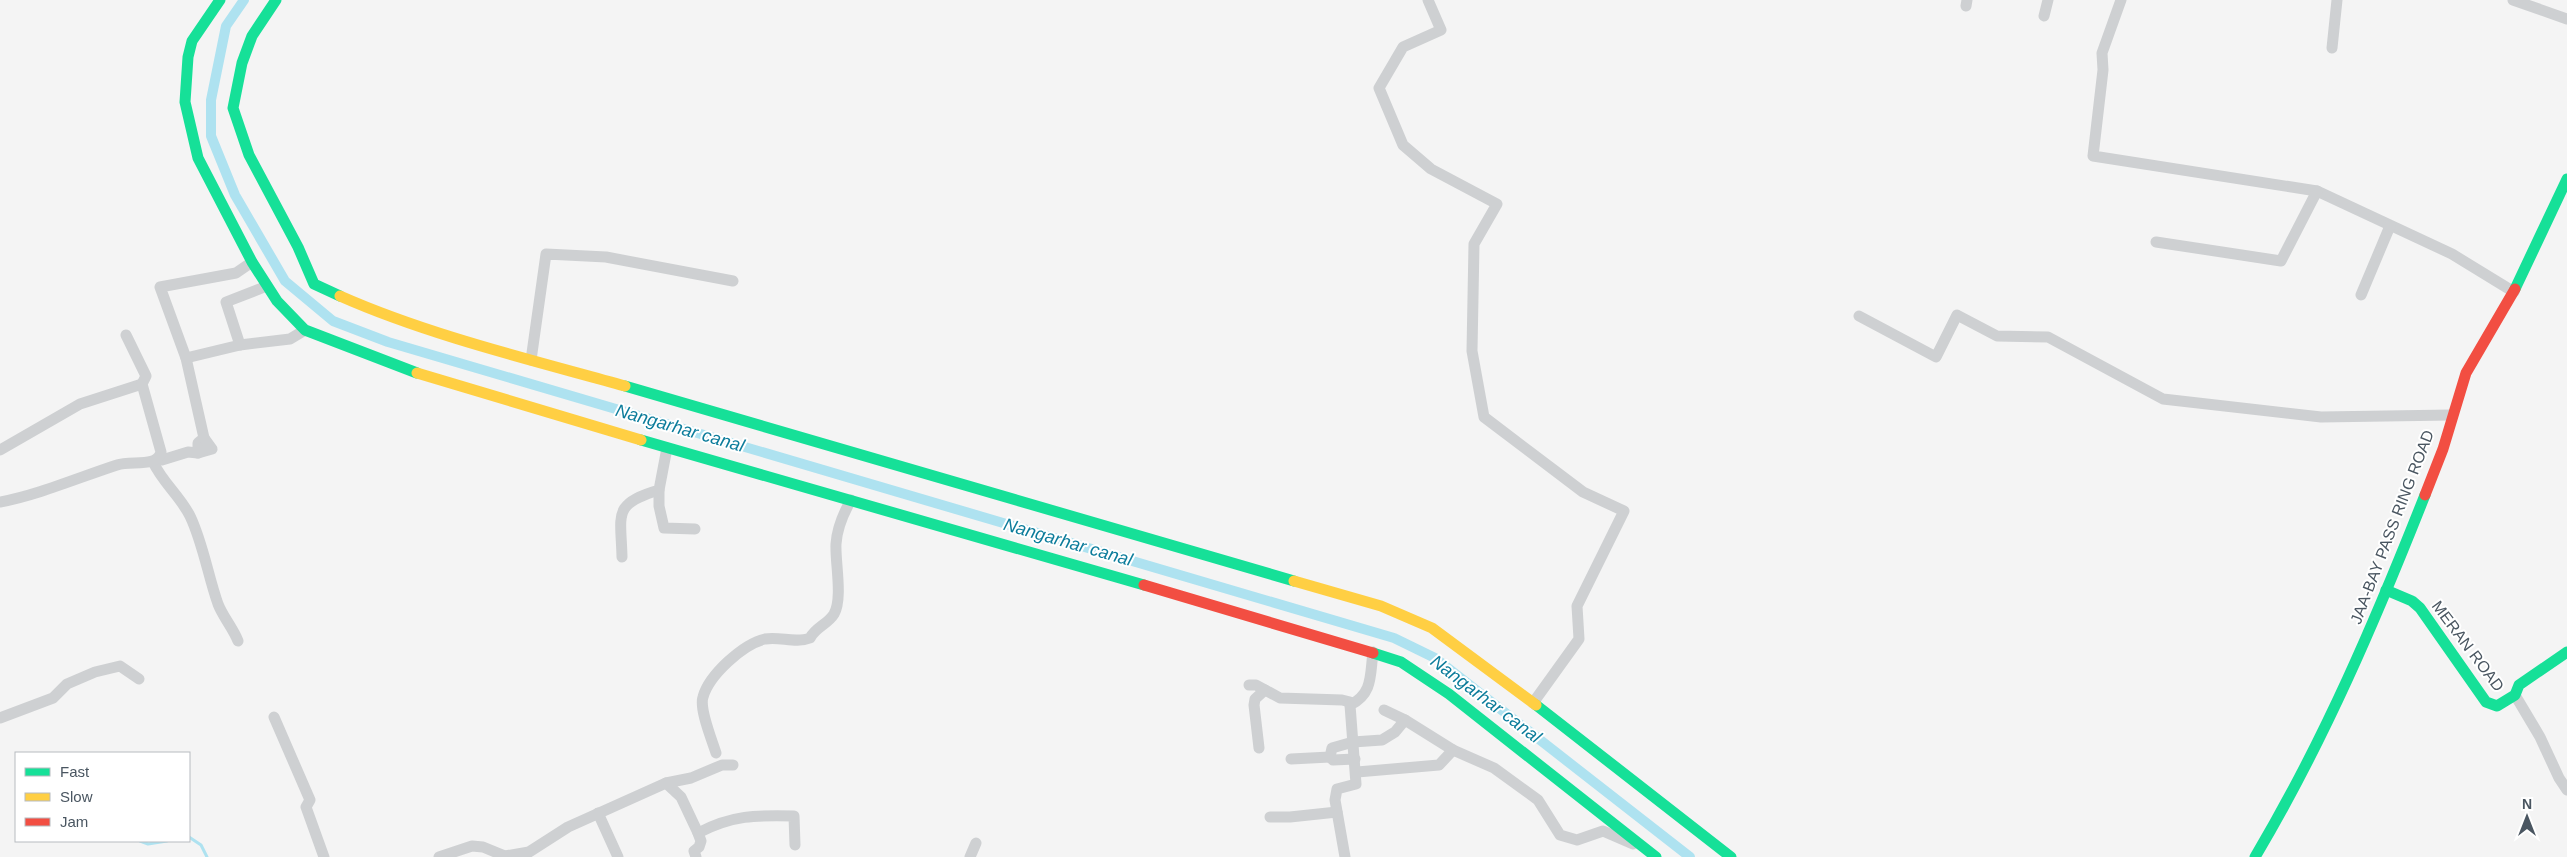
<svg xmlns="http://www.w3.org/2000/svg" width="2567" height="857" viewBox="0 0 2567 857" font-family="Helvetica,sans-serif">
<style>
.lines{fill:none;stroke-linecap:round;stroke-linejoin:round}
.stream{stroke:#aee2f0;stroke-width:3}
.canal{stroke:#aee2f0;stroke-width:10}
.street{stroke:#ced0d2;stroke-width:11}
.fast{stroke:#16e098;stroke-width:11}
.slow{stroke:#ffcf43;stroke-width:11}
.jam{stroke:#f24e42;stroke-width:11}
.labels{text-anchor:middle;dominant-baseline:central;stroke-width:4;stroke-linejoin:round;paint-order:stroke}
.street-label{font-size:16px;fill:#4a5661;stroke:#fff}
.water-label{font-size:18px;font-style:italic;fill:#0c7c9b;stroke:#fff}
</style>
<rect width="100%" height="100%" fill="#f4f4f4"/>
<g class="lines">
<g class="stream">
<path d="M189 837 201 845 207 857"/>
<path d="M140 841 148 844 167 841"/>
</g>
<path class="canal" d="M244 0 226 26 211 100V136L235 195 285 281 333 321 388 342 1394 638 1435 658 1690 857"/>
<g class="street">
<path d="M1428 0 1441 30 1403 47 1379 88 1403 145 1431 169 1497 204 1474 244 1472 351 1484 417 1583 492 1624 511 1577 606 1579 639 1533 703"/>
<path d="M2121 0 2102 53 2103 70 2093 156 2317 191 2452 254 2514 292"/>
<path d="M2513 0 2567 19"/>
<path d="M1966 6 1967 0"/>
<path d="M2044 16 2048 0"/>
<path d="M2332 48 2337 0"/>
<path d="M2156 242 2281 261 2317 191"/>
<path d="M2361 295 2390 226"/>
<path d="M1859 316 1936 357 1957 315 1997 336 2048 337 2163 399 2321 417 2451 415"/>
<path d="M240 345 226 302 267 286"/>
<path d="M186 358 240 345 290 339 305 330"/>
<path d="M531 360 546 254 606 257 733 281"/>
<path d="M0 450 80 404 142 384"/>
<path d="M198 453V443L204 438 186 358 160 287 236 273 252 262"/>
<path d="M160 458 162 460 188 452 198 453 212 449 204 438"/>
<path d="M153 462C163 483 180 496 190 516 203 543 208 576 218 604 223 617 233 628 238 641"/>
<path d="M659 490V506L664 528 695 529"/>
<path d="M0 502C38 495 80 477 117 465 131 460 157 468 161 452L142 384 146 376 126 335"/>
<path d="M622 557C621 514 612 504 659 490L667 448"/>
<path d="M1249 685H1256L1280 698 1342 700 1350 702V705"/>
<path d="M2515 695 2540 737 2559 778 2567 790"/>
<path d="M1384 710 1405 720 1453 750 1494 768 1538 800 1560 835 1577 840 1603 831 1633 844"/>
<path d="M274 717 310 800 306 807 324 857"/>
<path d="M0 718 53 698 67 684 95 672 120 666 139 679"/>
<path d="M1259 748 1254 705 1255 699 1265 690"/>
<path d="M716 753C712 740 699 709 703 697 709 675 743 644 765 639 780 636 795 644 810 638 816 627 828 624 834 614 843 598 835 562 836 544 837 528 843 514 851 500"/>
<path d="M1330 757 1333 760 1355 759"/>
<path d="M1291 759 1330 757 1332 748 1353 742 1382 740 1395 732 1405 720"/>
<path d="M1357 772 1439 765 1453 750"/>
<path d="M666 783 681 797 698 833 701 841 699 847 694 851 696 857"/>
<path d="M598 813 618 857"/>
<path d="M1270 817H1290L1337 812"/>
<path d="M698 833C732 815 756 815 794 816L795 845"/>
<path d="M439 857 472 846 483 847 505 856 529 852 568 827 666 783 691 778 722 765H733"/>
<path d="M970 857 976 843"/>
<path d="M1345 857 1335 800 1337 789 1356 784 1350 705C1373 694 1370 675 1373 652"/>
</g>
<g class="fast">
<path d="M220 0 192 41 188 57 185 102 198 158 252 262 277 301 305 330 417 373"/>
<path d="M276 0 252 36 242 63 233 108 249 155 298 247 314 284 340 296"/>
<path d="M2515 289 2567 179"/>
<path d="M625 386 1294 581"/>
<path d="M641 440 1144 585"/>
<path d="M2386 590 2412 601 2420 608 2486 702 2497 706 2515 695 2519 685 2567 652"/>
<path d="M1373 653 1401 662 1449 694 1656 857"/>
<path d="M1536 705 1731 857"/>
<path d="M2255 857C2324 741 2376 619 2425 495"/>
</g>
<g class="slow">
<path d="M340 296C428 335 532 360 625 386"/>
<path d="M417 373 641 440"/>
<path d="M1294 581 1381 606 1432 628 1536 705"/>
</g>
<g class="jam">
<path d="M2425 495 2443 449 2466 373 2515 289"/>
<path d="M1144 585 1373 653"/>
</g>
</g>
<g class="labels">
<g class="street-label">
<text transform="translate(2392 527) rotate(-69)">JAA-BAY PASS RING ROAD</text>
<text transform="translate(2468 646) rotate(53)">MERAN ROAD</text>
</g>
<g class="water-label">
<text transform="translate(680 428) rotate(16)">Nangarhar canal</text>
<text transform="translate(1068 542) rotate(16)">Nangarhar canal</text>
<text transform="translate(1486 699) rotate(37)">Nangarhar canal</text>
</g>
</g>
<rect x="15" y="752" width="175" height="90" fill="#ffffff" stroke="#b7bbc0"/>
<rect x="25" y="768" width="25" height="8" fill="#16e098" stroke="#b7bbc0"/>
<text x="60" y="777" font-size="15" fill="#4a5661">Fast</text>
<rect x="25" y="793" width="25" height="8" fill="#ffcf43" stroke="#b7bbc0"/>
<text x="60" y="802" font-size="15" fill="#4a5661">Slow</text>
<rect x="25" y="818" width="25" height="8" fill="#f24e42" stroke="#b7bbc0"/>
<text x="60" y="827" font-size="15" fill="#4a5661">Jam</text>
<g transform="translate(2527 817)" stroke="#ffffff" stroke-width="4" paint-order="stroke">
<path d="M0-4L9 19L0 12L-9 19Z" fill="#4a5661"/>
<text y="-8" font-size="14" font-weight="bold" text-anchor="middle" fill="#4a5661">N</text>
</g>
</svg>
